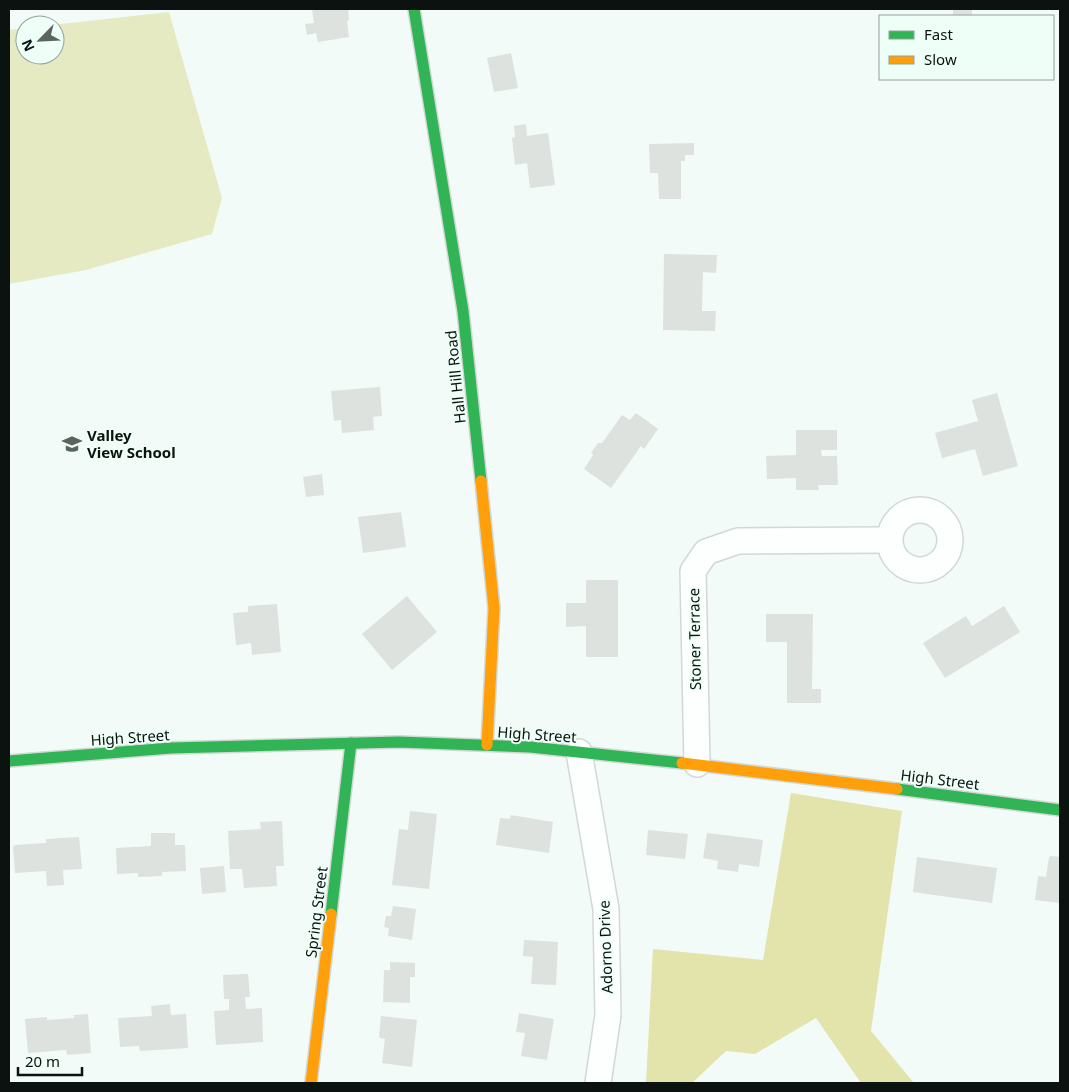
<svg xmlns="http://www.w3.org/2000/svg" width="1069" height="1092" viewBox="0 0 1069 1092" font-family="'Noto Sans',sans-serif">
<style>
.green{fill:#e6eac3}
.forest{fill:#e2e4ac}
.building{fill:#dde2de}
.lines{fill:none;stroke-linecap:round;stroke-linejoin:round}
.street-casing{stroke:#d2d8d5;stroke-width:28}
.fast-casing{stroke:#d2d8d5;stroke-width:14}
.slow-casing{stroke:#d2d8d5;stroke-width:14}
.street{stroke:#fdfefe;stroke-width:25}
.fast{stroke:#30b455;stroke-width:11}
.slow{stroke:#ff9f0a;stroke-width:11}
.labels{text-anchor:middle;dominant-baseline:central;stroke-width:4;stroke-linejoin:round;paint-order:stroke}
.street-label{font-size:15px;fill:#0c120f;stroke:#eefff7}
.poi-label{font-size:15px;font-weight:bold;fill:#0c120f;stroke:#eefff7;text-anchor:start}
</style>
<rect width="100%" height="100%" fill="#f2fbf7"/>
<path class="green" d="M169 12 222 198 212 234 86 270 9 284V30L25 28V55H55V25H52Z"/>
<path class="forest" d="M791 793 902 811 871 1031 914 1083H861L816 1018 755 1054 726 1051 692 1083H646L653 949 763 960Z"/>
<g class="building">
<path d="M312 9H348L349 19 347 22 349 37 318 42 316 33 307 35 305 24 314 23Z"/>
<rect x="953" y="9" width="19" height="7"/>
<path d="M511 53 518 88 494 92 487 58Z"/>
<path d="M526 124 527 136 548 133 555 185 530 188 527 163 515 165 512 138 515 137 514 126Z"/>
<path d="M694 143V155H685V161H681V199H659L658 173H650L649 144Z"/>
<path d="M664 254 717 255 716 273 703 272 702 311H716L715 331 663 330Z"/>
<path d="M380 387 382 416 373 417 374 430 342 433 341 420 334 421 331 391Z"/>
<path d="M997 393 1018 466 983 476 975 449 942 458 935 433 978 421 972 400Z"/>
<path d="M636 413 658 429 644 449 641 446 611 488 584 469 593 455 591 453 598 443H602L622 415 630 420Z"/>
<path d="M796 430H837V450H821L822 456H837L838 485H818L819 490H796V478L767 479 766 456 796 455Z"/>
<path d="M322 474 324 495 306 497 303 477Z"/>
<path d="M401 512 406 547 363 553 358 517Z"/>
<path d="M586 580H618V657H586V626L566 627V603H586Z"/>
<path d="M407 596 437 632 392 670 362 634Z"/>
<path d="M277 604 281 652 252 655 251 643 236 645 233 613 248 612V606Z"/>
<path d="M1004 606 1020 632 945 678 923 643 966 616 972 626Z"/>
<path d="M766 614H813L812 689H821V703H787V642H766Z"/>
<path d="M410 811 437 814 429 889 392 885 399 829 408 830Z"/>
<path d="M511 815 553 822 549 853 496 845 500 818 510 819Z"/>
<path d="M282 821 284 866H276L277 886 244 888 242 869H230L228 831 261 829 260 822Z"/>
<path d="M648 830 688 834 685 859 646 855Z"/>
<path d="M151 833H175V845H185L186 871 162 872V876L138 877V873L117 874 116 848 151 846Z"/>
<path d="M707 833 763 840 759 867 739 864 738 872 717 869 718 861 703 858Z"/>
<path d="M79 837 82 869 63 870 64 885 47 886 46 871 15 873 13 847 15 845 46 843V839Z"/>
<path d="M1051 856 1060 857 1059 903 1035 900 1038 876 1046 877 1049 857Z"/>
<path d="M917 857 997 868 992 903 913 892Z"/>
<path d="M224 866 226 892 202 894 200 868Z"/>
<path d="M393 906 416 909 412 940 388 936 389 928 384 927 386 916H391Z"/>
<path d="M524 940 558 942 556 985 531 984 533 957 523 956Z"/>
<path d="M390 962 415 963V977H410V1003L383 1002 384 970H390Z"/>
<path d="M248 974 250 997H245L246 1009 262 1008 263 1042 216 1045 214 1011 229 1010V999H224L223 975Z"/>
<path d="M170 1004 171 1015 186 1014 188 1048 140 1051 139 1046 120 1047 118 1018 152 1016 151 1006Z"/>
<path d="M519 1013 554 1019 547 1060 521 1056 525 1033 516 1032Z"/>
<path d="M88 1014 91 1053 67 1055 66 1050 28 1053 25 1019 47 1017V1020L74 1018V1015Z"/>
<path d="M381 1016 417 1020 412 1067 382 1063 385 1039 380 1038 379 1036Z"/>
</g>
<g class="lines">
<defs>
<g id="street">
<circle cx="920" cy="540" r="30"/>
<path d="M579 752 606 909 608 1015 598 1083"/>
<path d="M697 764 693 571 706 552 738 541 889 540"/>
</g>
<g id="fast">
<path d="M414 9 463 311 481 481"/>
<path d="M9 761 171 748 399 742 530 747 682 763"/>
<path d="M897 789 1060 810"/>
<path d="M331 914 351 743"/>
</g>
<g id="slow">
<path d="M481 481 494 608 487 745"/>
<path d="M682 763 897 789"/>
<path d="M311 1083 331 914"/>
</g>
</defs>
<use href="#street" class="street-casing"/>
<use href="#fast" class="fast-casing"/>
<use href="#slow" class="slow-casing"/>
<use href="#street" class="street"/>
<use href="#fast" class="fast"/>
<use href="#slow" class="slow"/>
</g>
<defs>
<symbol id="school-bare" viewBox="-9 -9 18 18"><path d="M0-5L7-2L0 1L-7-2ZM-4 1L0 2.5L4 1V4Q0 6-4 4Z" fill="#5c6460" stroke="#eefff7" stroke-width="2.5" paint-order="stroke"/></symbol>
</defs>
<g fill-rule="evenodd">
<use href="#school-bare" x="58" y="430" width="28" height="28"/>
</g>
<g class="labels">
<g class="street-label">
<text transform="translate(455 377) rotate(-96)">Hall Hill Road</text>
<text transform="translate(694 639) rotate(-91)">Stoner Terrace</text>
<text transform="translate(537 734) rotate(4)">High Street</text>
<text transform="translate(130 737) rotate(-4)">High Street</text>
<text transform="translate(940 779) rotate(7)">High Street</text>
<text transform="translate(316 912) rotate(-83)">Spring Street</text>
<text transform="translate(605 947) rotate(-92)">Adorno Drive</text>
</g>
<g class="poi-label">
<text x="87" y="435">Valley<tspan x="87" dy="17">View School</tspan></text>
</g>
</g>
<rect width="1069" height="1092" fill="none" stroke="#0c120f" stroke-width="20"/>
<rect x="879" y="15" width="175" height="65" fill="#eefff7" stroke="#94a09a"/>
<rect x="889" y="31" width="25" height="8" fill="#30b455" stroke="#94a09a"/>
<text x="924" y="40" font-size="15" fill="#0c120f">Fast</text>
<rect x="889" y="56" width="25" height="8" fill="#ff9f0a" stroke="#94a09a"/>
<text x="924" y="65" font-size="15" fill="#0c120f">Slow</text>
<g transform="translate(40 40) rotate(246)"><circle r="24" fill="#eefff7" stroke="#94a09a"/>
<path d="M0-4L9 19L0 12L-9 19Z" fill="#5c6460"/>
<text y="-8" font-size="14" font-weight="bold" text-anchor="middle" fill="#0c120f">N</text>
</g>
<path d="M18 1067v8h64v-8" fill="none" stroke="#0c120f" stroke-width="2.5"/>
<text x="25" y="1067" font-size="15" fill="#0c120f" stroke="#eefff7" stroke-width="4" paint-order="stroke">20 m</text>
</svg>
